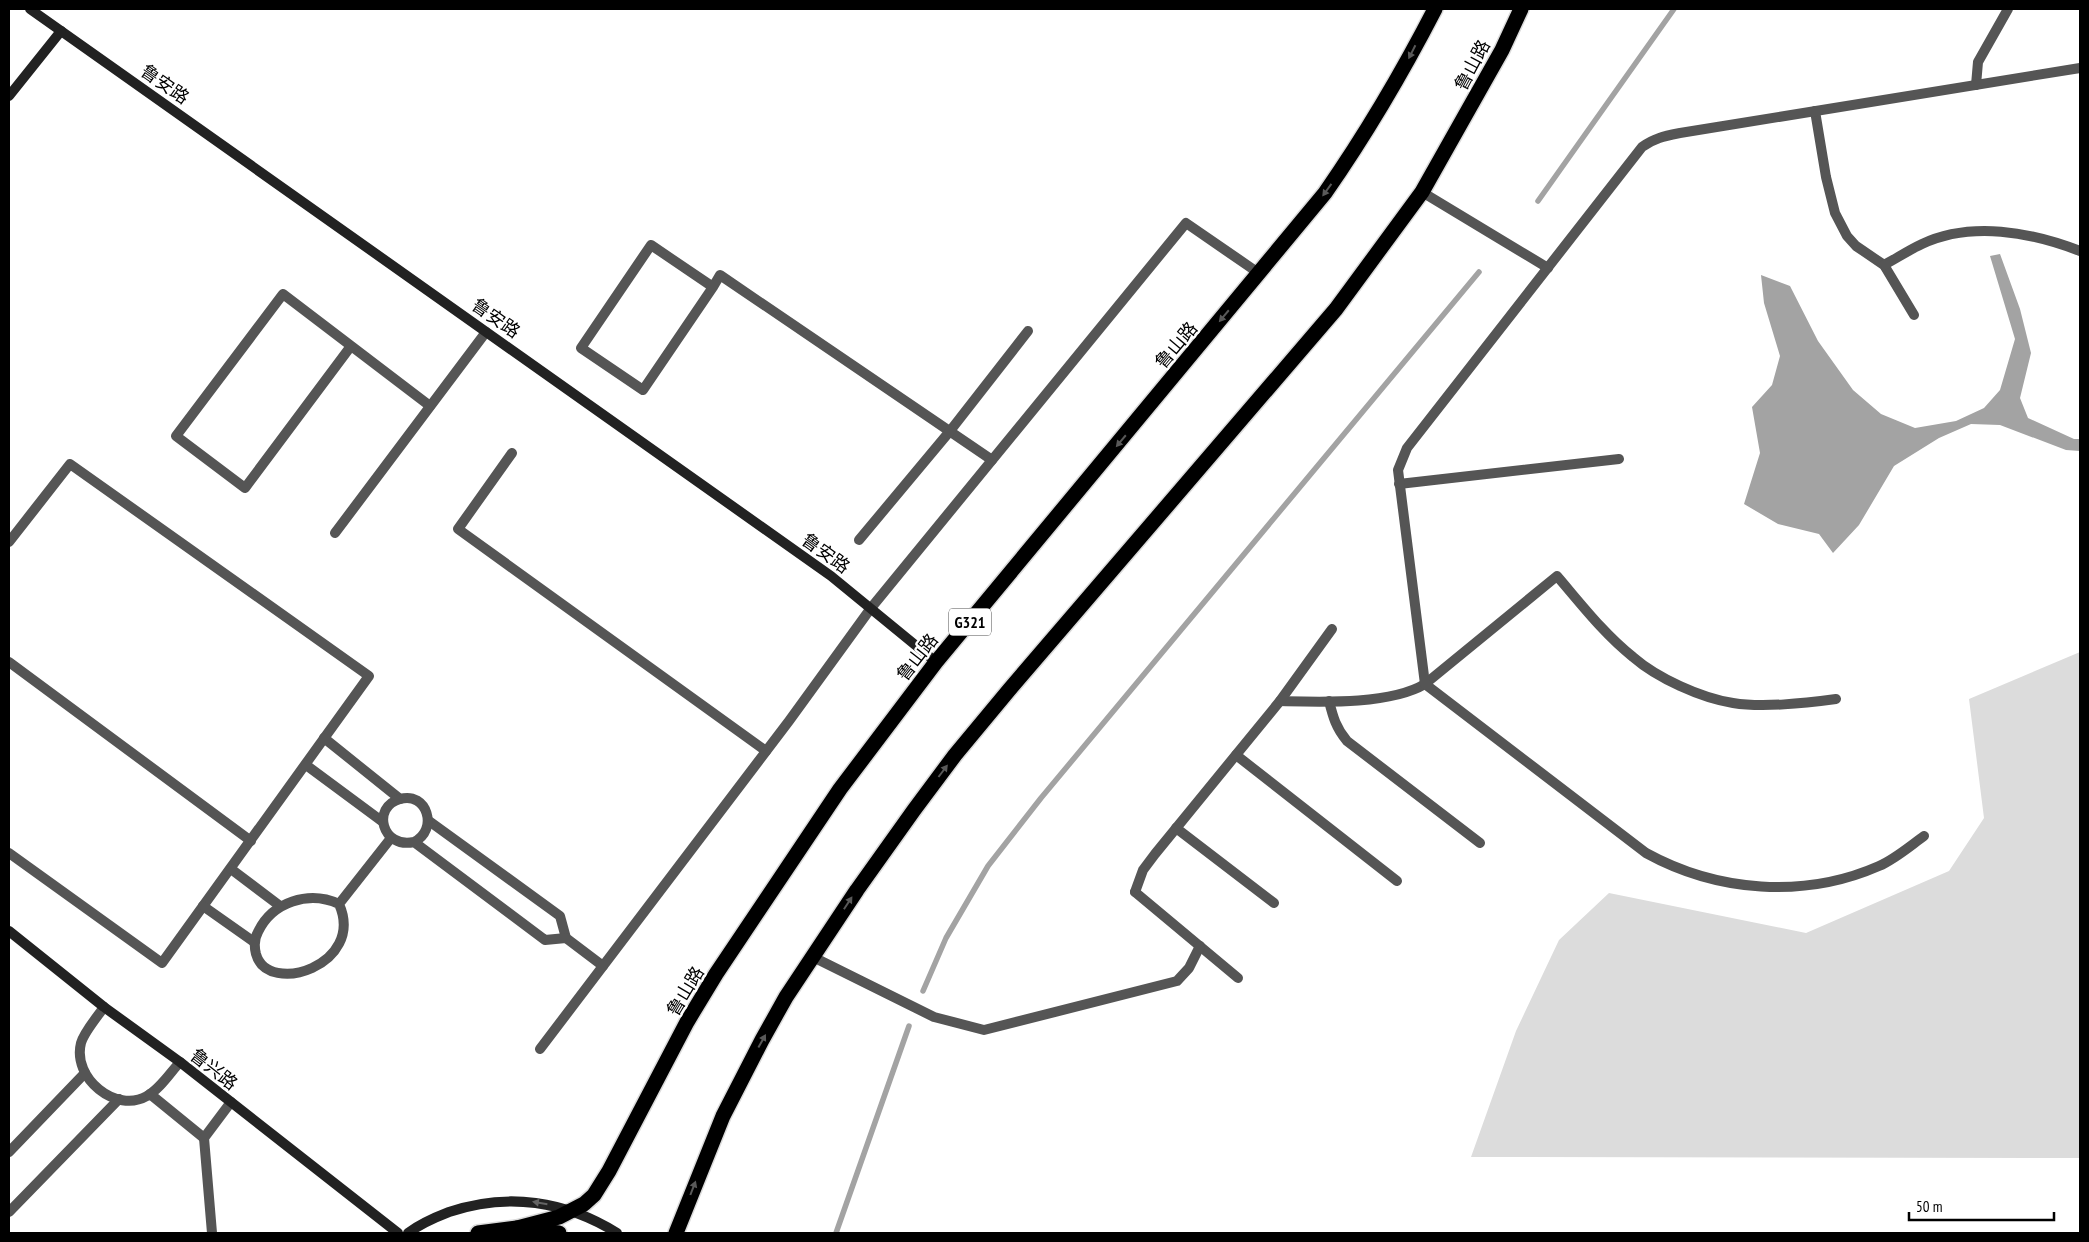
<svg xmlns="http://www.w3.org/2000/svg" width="2089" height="1242" viewBox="0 0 2089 1242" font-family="'PT Sans Narrow','Noto Sans SC',sans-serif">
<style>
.green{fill:#dcdcdc}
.water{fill:#a3a3a3}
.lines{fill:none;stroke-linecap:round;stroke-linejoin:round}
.stream{stroke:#a3a3a3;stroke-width:5.5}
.highway-casing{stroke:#dbdbdb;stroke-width:18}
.lane{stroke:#555;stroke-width:10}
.street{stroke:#555;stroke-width:10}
.secondary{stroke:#222;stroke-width:10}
.highway{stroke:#000;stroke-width:15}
.oneway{fill:#595959}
.oneway2{fill:#646464}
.labels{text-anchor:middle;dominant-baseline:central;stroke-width:4.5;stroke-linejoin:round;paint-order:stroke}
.shield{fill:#fff;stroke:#4c4c4c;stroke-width:1}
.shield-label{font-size:16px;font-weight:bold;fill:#000}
.street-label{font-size:18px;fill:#000;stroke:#fff}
</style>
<rect width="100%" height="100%" fill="#fff"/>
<path class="green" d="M2080 652V1158L1471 1157 1516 1031 1559 940 1609 893 1806 933 1949 871 1984 818 1969 699Z"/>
<path class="water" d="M2000 254 2020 309 2031 353 2020 398 2028 418 2074 439H2080V451L2066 450 2000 425 1971 424 1939 438 1894 466 1859 525 1833 553 1819 534 1778 524 1744 504 1760 453 1752 407 1772 385 1780 356 1764 303 1761 275 1790 286 1818 341 1853 390 1881 414 1915 428 1956 421 1984 408 2000 390 2015 339 1990 256Z"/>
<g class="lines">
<g class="stream">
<path d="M1538 201 1674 9"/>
<path d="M923 991 946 938 988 866 1041 798 1479 272"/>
<path d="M836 1233 909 1026"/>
</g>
<defs>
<g id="highway">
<path d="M517 1228 559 1217 584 1204 594 1195 609 1171 687 1022 716 974 840 789 936 662 1325 193C1366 134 1402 73 1435 9"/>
<path d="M478 1233 517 1228 559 1233"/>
<path d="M676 1233 723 1116 762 1040 786 997 857 890 914 810 955 755 1009 690 1336 309 1422 192 1502 50 1521 9"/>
</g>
</defs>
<use href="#highway" class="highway-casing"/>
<g class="lane">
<path d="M713 287 651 245 581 348 643 390 713 287 720 275 992 460"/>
<path d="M351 346 245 488 176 436 283 294 430 406"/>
<path d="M512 453 458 529 766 751"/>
<path d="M1399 484 1619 459"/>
<path d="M335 533 486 332"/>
<path d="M859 540 950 431 1028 331"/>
<path d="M9 542 70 464 369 676 162 963 9 853"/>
<path d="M9 662 251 841"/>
<path d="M1329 701C1333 717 1336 728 1347 741L1480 843"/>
<path d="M324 738 400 799"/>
<path d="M1236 755 1397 881"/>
<path d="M306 765 383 822"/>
<path d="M429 821 560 916 566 938 603 966"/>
<path d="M1176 828 1274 903"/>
<path d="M414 842C439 830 427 791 400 799 371 807 382 849 414 842L545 940 566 938"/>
<path d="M231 869 280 906"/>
<path d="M1135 892 1238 978"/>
<path d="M339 904C366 965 268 997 256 954 254 946 254 939 258 932 272 902 309 890 339 904L391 838"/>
<path d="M203 906 254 942"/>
<path d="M813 957 934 1017 984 1030 1177 981 1189 968 1200 946"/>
<path d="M104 1007C98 1016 84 1032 81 1043 72 1078 116 1114 147 1096 160 1089 170 1073 180 1062"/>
<path d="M150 1094 204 1138"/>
<path d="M9 1152 85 1073"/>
<path d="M9 1212 119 1099"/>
</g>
<g class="street">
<path d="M1976 85 1978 62 2008 9"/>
<path d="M1815 111 1826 177 1835 213 1847 236 1856 246 1884 265 1914 315"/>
<path d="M1422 192 1548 268"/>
<path d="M1884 265C1897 258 1909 250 1922 244 1971 221 2031 232 2080 251"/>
<path d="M1280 701C1320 702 1390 705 1425 684L1557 576C1581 604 1604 634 1633 657 1657 678 1701 698 1733 703 1763 708 1805 703 1836 699"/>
<path d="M1924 836C1910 846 1895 859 1879 866 1804 899 1717 892 1646 853L1425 684 1398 470 1407 448 1642 147C1654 138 1665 136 1680 133L2080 68"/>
<path d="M1135 892 1143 870 1155 854 1280 701 1332 629"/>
<path d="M540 1049 789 721 871 608 1186 223 1260 274"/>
<path d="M212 1233 204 1138 231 1102"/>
</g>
<g class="secondary">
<path d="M30 9 831 576 936 662"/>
<path d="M9 96 61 31"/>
<path d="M9 931 104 1007 180 1062 398 1233"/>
<path d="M408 1233C420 1224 436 1217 449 1212 507 1192 566 1201 617 1233"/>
</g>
<use href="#highway" class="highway"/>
</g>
<defs><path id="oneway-solid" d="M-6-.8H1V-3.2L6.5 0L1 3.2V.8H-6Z" transform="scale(1.25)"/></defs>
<g class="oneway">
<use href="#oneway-solid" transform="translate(1412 52) rotate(117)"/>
<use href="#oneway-solid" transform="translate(1327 190) rotate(126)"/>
<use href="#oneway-solid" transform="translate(1224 316) rotate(130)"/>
<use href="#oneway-solid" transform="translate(1121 441) rotate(130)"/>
<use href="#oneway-solid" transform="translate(943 771) rotate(-53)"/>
<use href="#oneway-solid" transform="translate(848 903) rotate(-57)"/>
<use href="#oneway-solid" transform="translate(762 1041) rotate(-61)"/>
<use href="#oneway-solid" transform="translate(693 1188) rotate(-69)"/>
</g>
<use class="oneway2" href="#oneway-solid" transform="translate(540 1203) rotate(-170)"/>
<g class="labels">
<rect class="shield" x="949" y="608.5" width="42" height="27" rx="4"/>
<g class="shield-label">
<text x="970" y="622">G321</text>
</g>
<g class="street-label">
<text transform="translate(1472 65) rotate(-62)">鲁山路</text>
<text transform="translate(165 84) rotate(35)">鲁安路</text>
<text transform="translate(496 318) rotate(35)">鲁安路</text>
<text transform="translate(1176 345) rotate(-50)">鲁山路</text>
<text transform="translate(826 553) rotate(36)">鲁安路</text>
<text transform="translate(917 657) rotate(-52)">鲁山路</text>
<text transform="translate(685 991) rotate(-59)">鲁山路</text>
<text transform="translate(214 1069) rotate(38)">鲁兴路</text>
</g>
</g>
<rect width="2089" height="1242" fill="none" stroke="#000000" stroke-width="20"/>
<path d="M1909 1212v8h145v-8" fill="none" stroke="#000000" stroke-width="2.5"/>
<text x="1916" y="1212" font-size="15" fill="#000000" stroke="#ffffff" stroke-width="4" paint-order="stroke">50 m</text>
</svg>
